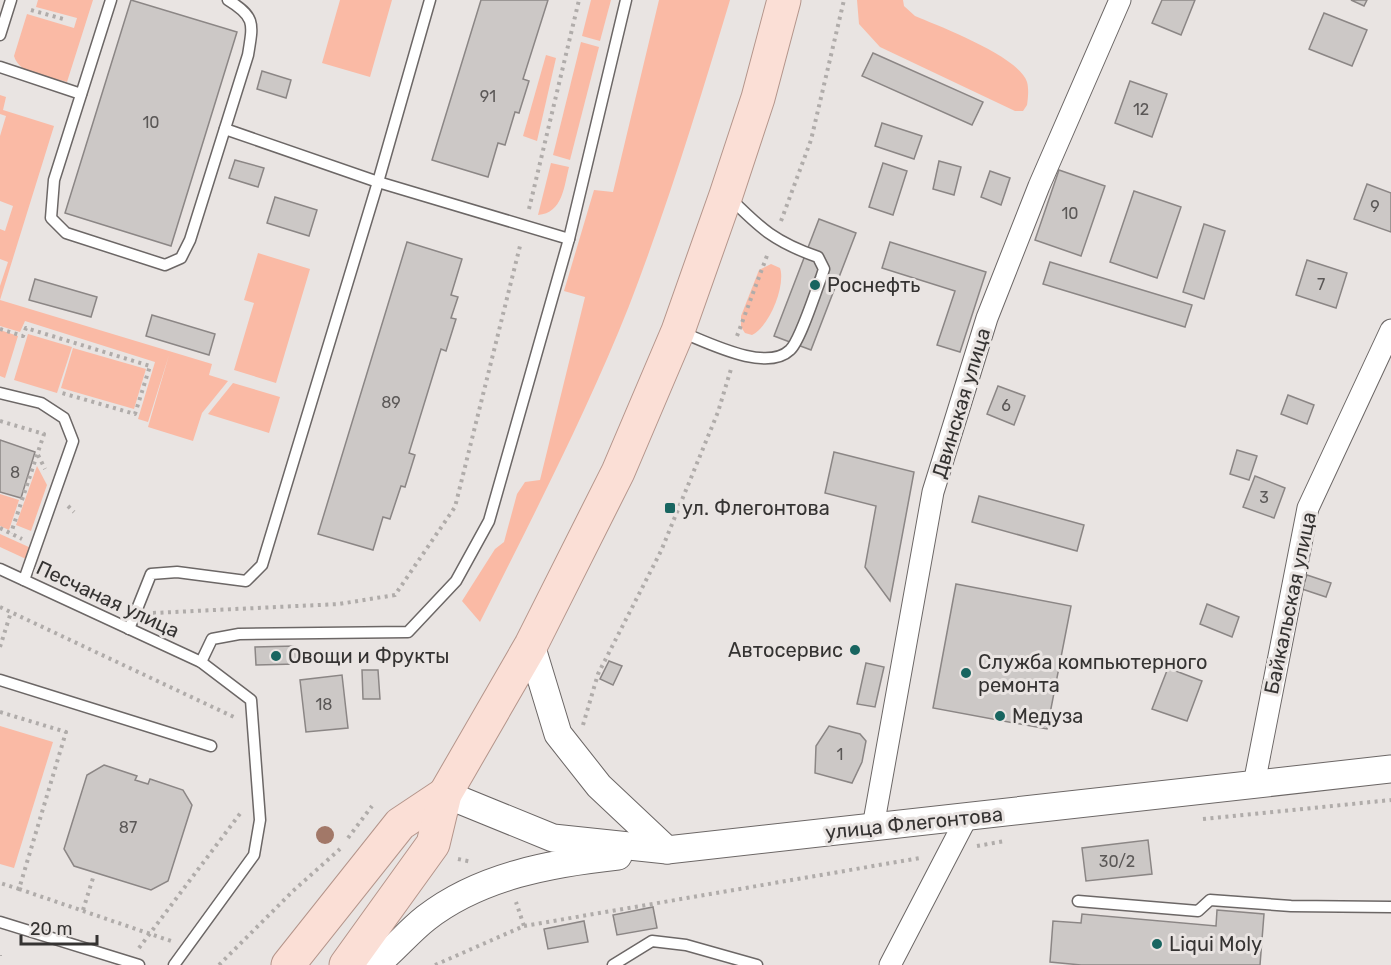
<svg xmlns="http://www.w3.org/2000/svg" width="1391" height="965" viewBox="0 0 1391 965" font-family="Rubik,sans-serif">
<style>
.green{fill:#fabaa5}
.building{fill:#ccc8c6;stroke:#8b8685;stroke-width:1.5}
.lines{fill:none;stroke-linecap:round;stroke-linejoin:round}
.service-casing{stroke:#6c6766;stroke-width:13}
.minor-casing{stroke:#6c6766;stroke-width:23}
.tertiary-casing{stroke:#6c6766;stroke-width:29}
.primary-casing{stroke:#b4958b;stroke-width:35}
.path{stroke:#b0acaa;stroke-width:4;stroke-dasharray:3 4.5;stroke-linecap:butt}
.service{stroke:#fff;stroke-width:10}
.minor{stroke:#fff;stroke-width:21}
.tertiary{stroke:#fff;stroke-width:27}
.primary{stroke:#fbdfd6;stroke-width:33}
.tree{fill:#a27868}
.poi-dot{fill:#186560;stroke:#e9e4e2;stroke-width:2}
.labels{text-anchor:middle;dominant-baseline:central;stroke-width:6;stroke-linejoin:round;paint-order:stroke}
.number-label{font-size:16px;fill:#5b5857}
.poi-label{font-size:20px;fill:#353332;stroke:#e9e4e2;text-anchor:start}
.street-label{font-size:20px;fill:#353332;stroke:#e9e4e2}
</style>
<rect width="100%" height="100%" fill="#e9e4e2"/>
<g class="green">
<path d="M38 0H93L67 82C50 77 19 75 14 56L27 14 74 28 77 18 36 7Z"/>
<path d="M340 0H392L370 77 322 63Z"/>
<path d="M591 0H611L600 41 582 36Z"/>
<path d="M659 0H730C699 103 668 205 629 306 586 414 532 518 480 622L462 601 495 549 504 542 517 494 525 482 540 480 585 297 564 291 594 190 613 192Z"/>
<path d="M857 0H903L904 6 915 16C939 26 1020 57 1027 82 1029 89 1028 98 1027 105L1023 111H1015L880 47 859 24Z"/>
<path d="M581 42 599 47 570 160 553 155Z"/>
<path d="M546 55 556 58 537 141 523 136Z"/>
<path d="M0 95 6 97 3 110 54 126 0 300 212 364 209 375 228 381 202 413 193 441 148 427 169 355 148 422 138 419 155 362 25 321 20 332 0 326V286L8 262 0 259V229L5 231 13 206 0 201V136L6 116 0 114Z"/>
<path d="M551 163 569 167C564 186 563 213 538 215Z"/>
<path d="M258 253 310 269 276 383 234 370 254 303 244 300Z"/>
<path d="M771 264 780 268C786 286 769 327 752 335L745 333 741 327V316L759 270Z"/>
<path d="M0 330 18 336 5 378 0 376Z"/>
<path d="M28 334 72 347 57 393 14 380Z"/>
<path d="M73 348 146 369 134 409 61 388Z"/>
<path d="M233 383 280 397 269 433 208 414Z"/>
<path d="M37 466 47 485 31 531 16 525Z"/>
<path d="M0 494 19 500 9 530 0 526Z"/>
<path d="M0 534 31 548 26 559 0 547Z"/>
<path d="M0 726 53 742 14 868 0 864Z"/>
</g>
<g class="building">
<path d="M131 0 237 32 171 246 65 213Z"/>
<path d="M481 0H548L523 79 529 81 519 113 515 112 505 145 498 143 488 177 432 160Z"/>
<path d="M1162 0H1195L1181 35 1152 23Z"/>
<path d="M1351 0H1367L1364 6Z"/>
<path d="M1324 13 1367 30 1352 66 1309 49Z"/>
<path d="M873 53 983 102 972 125 862 76Z"/>
<path d="M262 71 291 80 286 98 257 89Z"/>
<path d="M1130 81 1167 94 1152 137 1115 123Z"/>
<path d="M882 123 922 136 914 159 875 146Z"/>
<path d="M235 160 264 168 258 187 229 178Z"/>
<path d="M939 161 961 167 954 195 933 189Z"/>
<path d="M883 163 907 171 893 215 869 207Z"/>
<path d="M1059 170 1105 186 1081 256 1035 240Z"/>
<path d="M990 171 1010 178 1001 205 981 197Z"/>
<path d="M1367 184 1391 193V232L1354 219Z"/>
<path d="M1134 191 1181 207 1157 278 1110 262Z"/>
<path d="M275 197 317 210 309 236 267 223Z"/>
<path d="M819 219 856 233 811 350 774 336Z"/>
<path d="M1204 224 1225 231 1204 299 1183 292Z"/>
<path d="M407 242 462 259 451 295 458 297 451 318 456 319 446 351 441 349 409 453 415 455 405 487 401 486 390 519 383 517 373 550 318 534Z"/>
<path d="M890 242 986 272 960 352 937 345 955 291 882 268Z"/>
<path d="M1307 260 1347 273 1336 308 1296 295Z"/>
<path d="M1050 262 1192 305 1185 327 1043 284Z"/>
<path d="M35 279 97 297 91 317 29 300Z"/>
<path d="M152 315 215 334 209 355 146 336Z"/>
<path d="M998 386 1025 396 1014 425 987 414Z"/>
<path d="M1288 395 1314 405 1307 424 1281 414Z"/>
<path d="M0 440 35 452 21 498 0 492Z"/>
<path d="M1237 450 1257 456 1249 480 1230 474Z"/>
<path d="M834 452 914 472 890 601 865 567 876 506 825 493Z"/>
<path d="M1255 476 1285 488 1274 518 1243 507Z"/>
<path d="M979 496 1084 525 1077 551 972 522Z"/>
<path d="M1307 575 1331 583 1326 597 1302 589Z"/>
<path d="M956 584 1071 606 1047 729 933 708Z"/>
<path d="M1207 604 1239 617 1232 637 1200 624Z"/>
<path d="M295 646 296 664 256 665 255 647Z"/>
<path d="M609 661 622 666 613 685 600 679Z"/>
<path d="M866 663 884 667 875 707 857 704Z"/>
<path d="M1168 668 1202 681 1187 721 1152 709Z"/>
<path d="M362 670H378L380 699H363Z"/>
<path d="M342 675 348 728 306 732 300 680Z"/>
<path d="M829 726 860 734 866 741 862 762 852 783 815 773 816 746Z"/>
<path d="M104 765 137 776 135 780 148 784 150 779 183 790 192 805 168 881 151 890 74 866 64 849 87 775Z"/>
<path d="M1148 840 1152 874 1086 881 1082 848Z"/>
<path d="M653 907 657 928 617 935 613 915Z"/>
<path d="M1217 910 1264 914 1260 965H1081L1050 962 1053 921 1081 923 1082 914 1216 926Z"/>
<path d="M584 921 588 942 548 949 544 929Z"/>
</g>
<g class="lines">
<defs>
<g id="service">
<path d="M111 0 54 180 51 218 66 233 165 265 181 258 190 240 248 55C253 24 256 17 228 0"/>
<path d="M0 35 11 0"/>
<path d="M0 67 81 94"/>
<path d="M225 129 378 182 569 239"/>
<path d="M681 332C707 342 766 373 790 350 800 341 815 293 821 278L824 269 818 257C775 242 761 229 730 198"/>
<path d="M0 393 41 403 64 418 73 441 24 580"/>
<path d="M0 569 201 662 251 700 260 820 254 855 174 965"/>
<path d="M129 629 151 574 177 572 246 581 262 565 378 182 430 0"/>
<path d="M201 662 212 639 239 634 408 632 456 581 489 521 569 239 626 0"/>
<path d="M0 680 211 746"/>
<path d="M1078 901 1198 911 1210 900 1291 906 1391 907"/>
<path d="M0 922 139 965"/>
<path d="M613 965 652 941 686 945 757 965"/>
</g>
<g id="minor">
<path d="M1254 784 1308 508 1391 330"/>
<path d="M873 827 933 492 987 318 1039 186 1120 0"/>
<path d="M890 965 967 817"/>
</g>
<g id="tertiary">
<path d="M531 645 558 734 599 786 667 850"/>
<path d="M445 794 553 838 667 850 1391 769"/>
<path d="M375 965C393 951 408 932 426 918 480 876 552 863 618 856"/>
</g>
<g id="primary">
<path d="M288 965 400 824 445 794"/>
<path d="M346 965 433 844 445 794 531 645 618 472 678 331 726 195 758 98 784 0"/>
</g>
</defs>
<use href="#service" class="service-casing"/>
<use href="#minor" class="minor-casing"/>
<use href="#tertiary" class="tertiary-casing"/>
<use href="#primary" class="primary-casing"/>
<g class="path">
<path d="M31 10 67 20"/>
<path d="M529 209 579 0"/>
<path d="M781 221 811 140 844 0"/>
<path d="M0 329 23 336 26 328 150 366 135 414 62 393"/>
<path d="M737 336 768 253"/>
<path d="M0 421 44 434 11 533"/>
<path d="M38 455 45 469"/>
<path d="M68 506 74 512"/>
<path d="M0 528 22 539"/>
<path d="M0 607 236 718"/>
<path d="M153 613 339 604 395 595 455 507 521 242"/>
<path d="M0 647 11 612"/>
<path d="M0 712 66 732 19 889 0 883"/>
<path d="M583 725 598 674 661 551 718 412 731 369"/>
<path d="M1203 819 1391 800"/>
<path d="M348 838 372 806"/>
<path d="M977 846 1005 841"/>
<path d="M458 859 472 862"/>
<path d="M19 889 171 941"/>
<path d="M83 910 93 878"/>
<path d="M524 926 920 858"/>
<path d="M139 948 242 811"/>
<path d="M0 956V955"/>
<path d="M219 965 293 891 340 849"/>
<path d="M435 965 524 926 516 902"/>
</g>
<use href="#service" class="service"/>
<use href="#minor" class="minor"/>
<use href="#tertiary" class="tertiary"/>
<use href="#primary" class="primary"/>
</g>
<circle class="tree" cx="325" cy="835" r="9"/>
<g class="poi-dot">
<circle cx="815" cy="285" r="6"/>
<rect x="664" y="502" width="12" height="12" rx="3"/>
<circle cx="855" cy="650" r="6"/>
<circle cx="276" cy="656" r="6"/>
<circle cx="966" cy="673" r="6"/>
<circle cx="1000" cy="716" r="6"/>
<circle cx="1157" cy="944" r="6"/>
</g>
<g class="labels">
<g class="number-label">
<text x="488" y="96">91</text>
<text x="1141" y="109">12</text>
<text x="151" y="122">10</text>
<text x="1375" y="206">9</text>
<text x="1070" y="213">10</text>
<text x="1321" y="284">7</text>
<text x="391" y="402">89</text>
<text x="1006" y="405">6</text>
<text x="15" y="472">8</text>
<text x="1264" y="497">3</text>
<text x="324" y="704">18</text>
<text x="840" y="754">1</text>
<text x="128" y="827">87</text>
<text x="1117" y="861">30/2</text>
</g>
<g class="poi-label">
<text x="827" y="285">Роснефть</text>
<text x="682" y="508">ул. Флегонтова</text>
<text x="843" y="650" text-anchor="end">Автосервис</text>
<text x="288" y="656">Овощи и Фрукты</text>
<text x="978" y="662">Служба компьютерного<tspan x="978" dy="23">ремонта</tspan></text>
<text x="1012" y="716">Медуза</text>
<text x="1169" y="944">Liqui Moly</text>
</g>
<g class="street-label">
<text transform="translate(961 403) rotate(-73)">Двинская улица</text>
<text transform="translate(108 599) rotate(25)">Песчаная улица</text>
<text transform="translate(1290 603) rotate(-78)">Байкальская улица</text>
<text transform="translate(914 823) rotate(-6)">улица Флегонтова</text>
</g>
</g>
<path d="M21 935v9h76v-9" fill="none" stroke="#353332" stroke-width="3"/>
<text x="30" y="935" font-size="18" fill="#353332" stroke="#e9e4e2" stroke-width="4.5" paint-order="stroke">20 m</text>
</svg>
